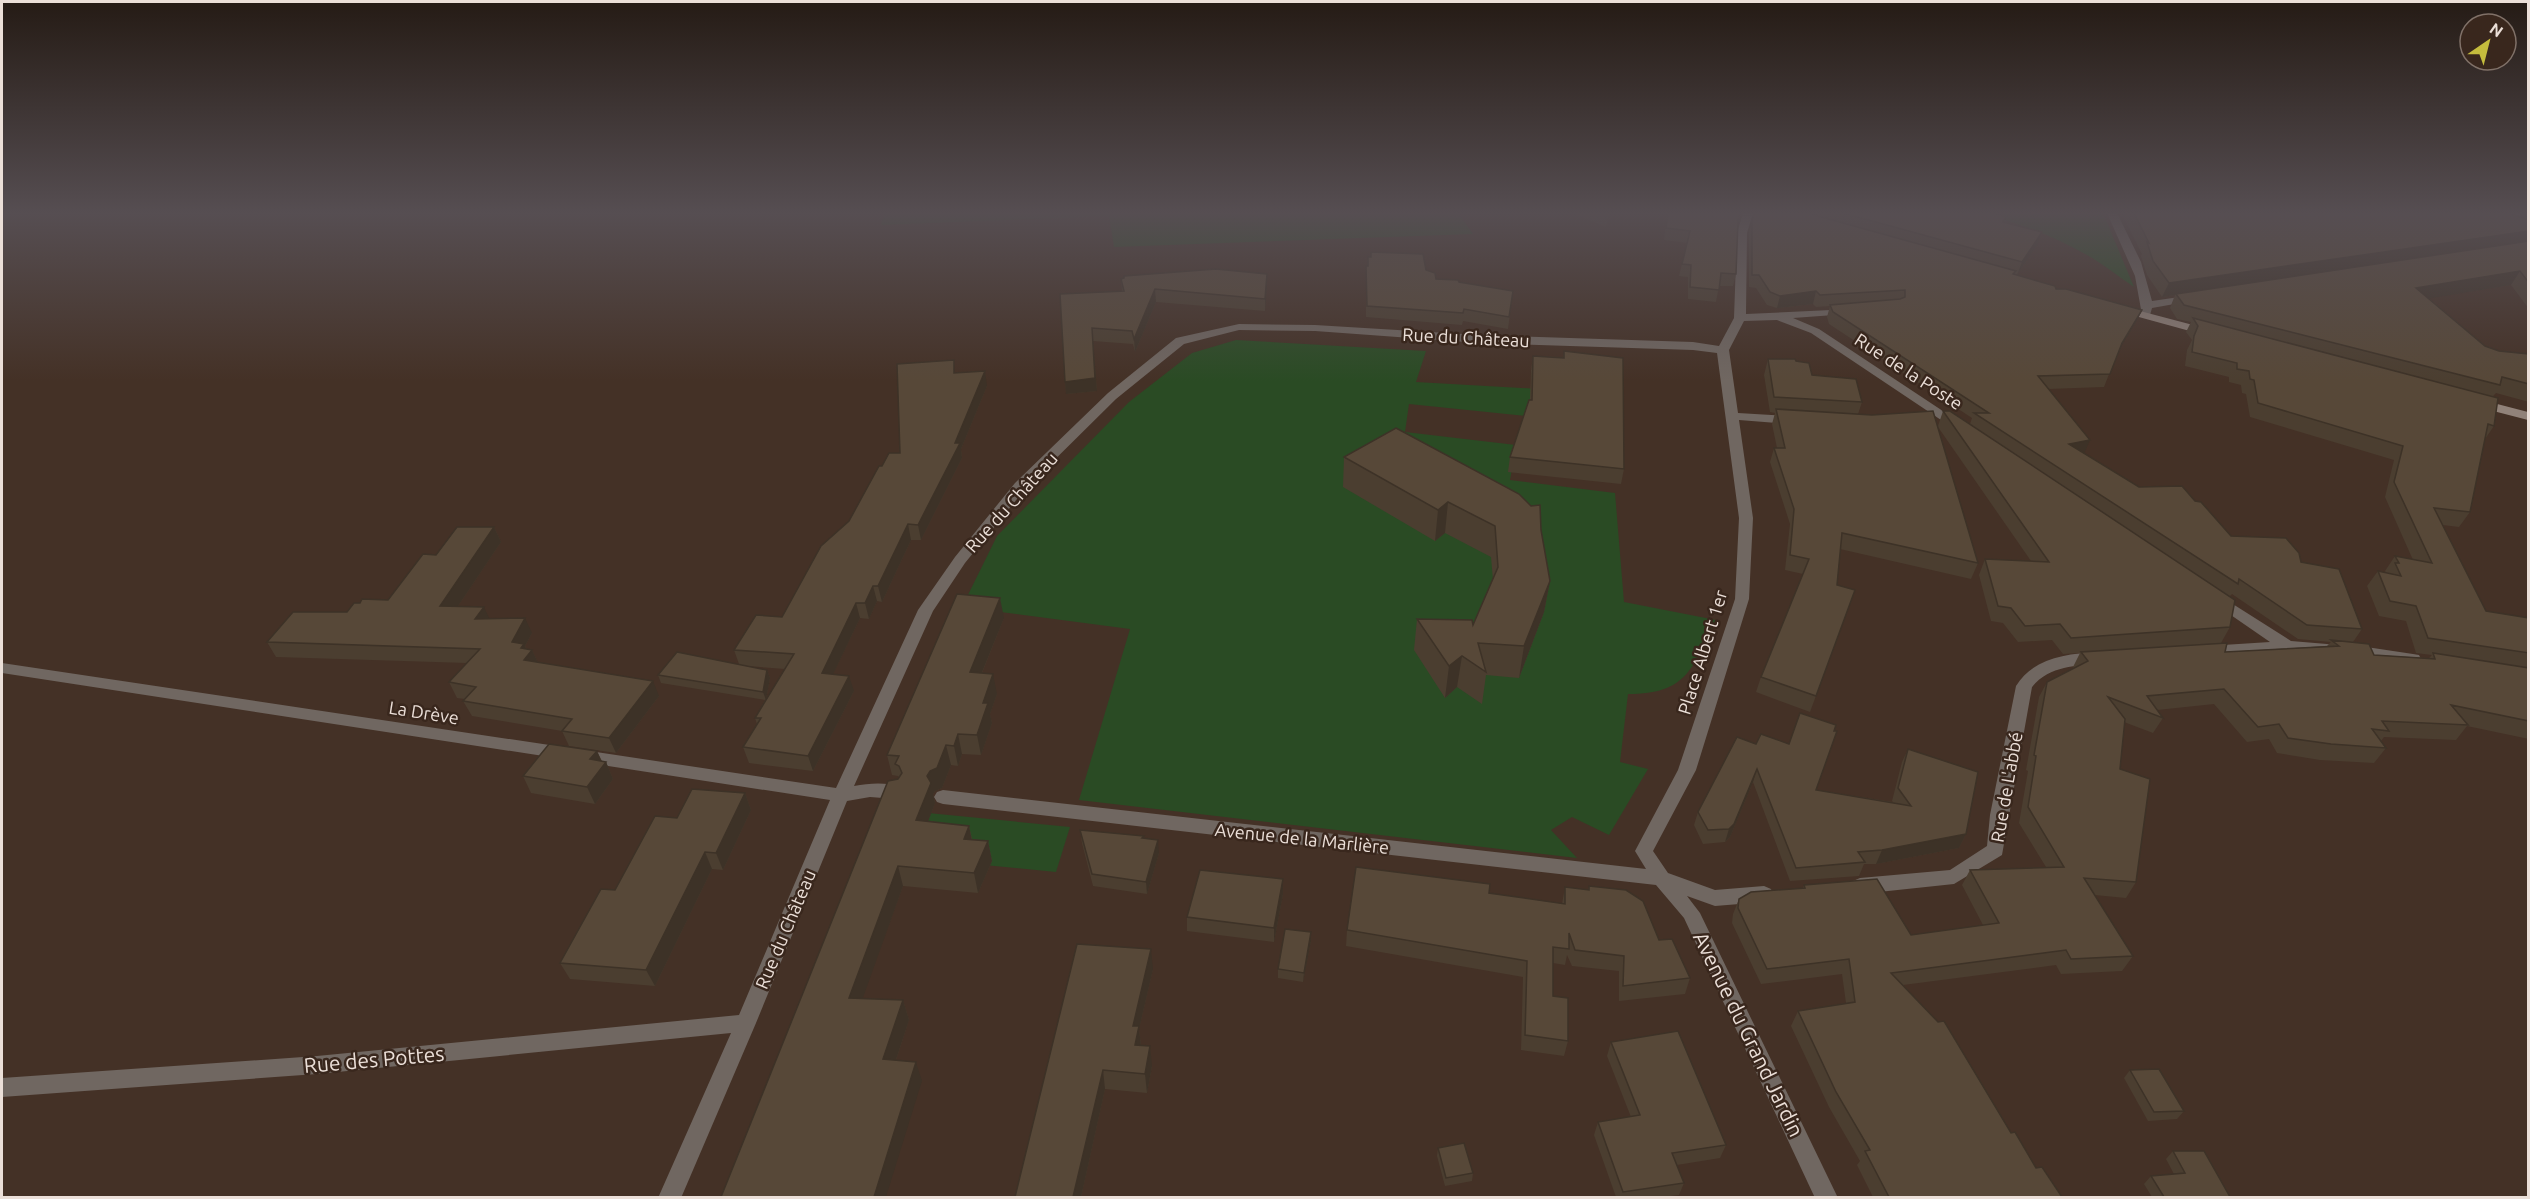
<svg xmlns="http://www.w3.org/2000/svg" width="2530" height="1199" viewBox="0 0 2530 1199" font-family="Ubuntu,sans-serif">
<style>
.green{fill:#2a4b24}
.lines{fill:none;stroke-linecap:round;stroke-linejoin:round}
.minor{fill:#706761;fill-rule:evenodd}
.tertiary{fill:#706761;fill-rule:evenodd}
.secondary{fill:#918279;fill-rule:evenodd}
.wall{fill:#4b3e30;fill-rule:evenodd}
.shaded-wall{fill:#3d3227}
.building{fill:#574838;stroke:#3d3227;stroke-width:1.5}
.labels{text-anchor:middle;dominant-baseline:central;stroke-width:5;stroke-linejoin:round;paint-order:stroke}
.street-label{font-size:18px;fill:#ebdfd8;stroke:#39271d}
.near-street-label{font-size:21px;fill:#ebdfd8;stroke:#39271d}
</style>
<rect width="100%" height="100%" fill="#443126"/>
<g class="green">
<path d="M885 213H1458L1473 234 1114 247 1109 216 881 225Z"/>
<path d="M1973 213H2103L2134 287C2118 276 2103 264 2087 255 2053 236 2011 219 1973 213Z"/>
<path d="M1236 340 1426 351 1416 382 1540 389 1537 417 1409 404 1405 432 1516 445 1510 480 1615 493 1624 602 1716 620C1692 667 1689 694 1628 694L1620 762 1648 769 1609 835 1572 817 1551 830 1577 858 1079 800 1130 629 962 607 997 536 1129 402 1192 353Z"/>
<path d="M928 813 1070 827 1056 872 953 862 917 844Z"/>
</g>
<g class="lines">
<g class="minor">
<path d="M1743 213H1753L1747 233 1746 314 1852 309 1854 311 1848 314 1793 318 1819 329 1964 425 1963 428H1953L1811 333 1777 320 1744 321 1729 350 1738 413 1791 416 1797 420 1791 424 1739 420 1753 518 1749 599 1696 770 1653 851 1668 873 1715 890 1764 886 1771 889 1773 894 1771 899 1764 902 1715 906 1687 896 1700 913 1838 1198H1815L1684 918 1656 885 943 804 937 802 934 797 937 792 943 790 1646 869 1635 851 1678 770 1735 599 1739 518 1717 353 1693 350 1480 343 1315 331 1239 330 1184 344 1116 399 1025 489 965 563 933 611 854 786C870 783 886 782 902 787L905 792 902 797 896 799 870 797 847 801 756 1023 681 1198H658L731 1033 317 1074 2 1097V1078L317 1056 739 1015 830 800 2 673V663L836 788 918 610 955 557 1015 483 1108 393 1176 338 1239 324 1315 325 1480 335 1693 342 1719 346 1734 318 1737 233Z"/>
<path d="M2107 213H2117L2141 262 2152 301 2193 295 2199 298 2197 300 2152 308 2150 315H2142L2135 276Z"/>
<path d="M2217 594 2291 641 2327 644 2333 645 2335 649 2333 653 2327 654 2287 651 2201 655 2199 651 2201 647 2207 646 2270 642 2212 602 2210 599Z"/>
<path d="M2353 645 2413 654 2419 655 2421 659 2419 663 2413 664 2347 654 2345 650 2347 646Z"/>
<path d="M2096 652 2102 653 2104 657 2102 661C2075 668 2051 664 2032 687L2002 855 1954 884 1860 894 1853 891 1851 886 1853 881 1860 878 1950 870 1987 846 1990 815 2016 686C2033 658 2066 654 2096 652Z"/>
</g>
<path class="tertiary" d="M2508 213H2519L2528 226V235L2524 234Z"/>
<g class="secondary">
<path d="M2121 306 2212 330 2214 332 2208 336 2117 311 2115 309Z"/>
<path d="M2478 399 2528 412V420L2474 406 2472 403Z"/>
</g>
</g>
<g class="wall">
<path d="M1573 213H1609L1606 227Z"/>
<path d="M1667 213H1741L1738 224 1736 274 1733 286H1719L1716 302 1688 299V277L1679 276 1687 243 1664 240Z"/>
<path d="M1754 213H1994L2006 217 2004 222 2042 232 2038 244 2017 275H2014L2056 289 2142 310 2136 322 2118 351 2104 387 2048 389 2084 453 2139 487 2195 501 2231 536 2301 562 2362 629 2353 642 2374 655 2429 658 2432 655 2416 653 2406 621 2379 616 2367 586 2378 571 2386 573 2385 571 2395 556 2413 560 2385 497 2394 460 2250 417 2246 394 2242 393 2241 385 2229 382V377L2185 366 2187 350 2192 340 2186 332 2191 322 2177 319 2170 308 2175 295 2162 297 2147 275 2141 256 2142 254 2124 218 2126 213H2513V215L2525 219 2521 213H2529V309L2511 285 2429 298 2485 346 2499 351 2529 354V402L2496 393 2493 396 2494 426 2485 439 2470 512 2459 527 2443 525 2486 611 2529 618V739L2467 726 2456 740 2384 737 2381 741 2386 748 2374 763 2320 760 2277 753 2269 739 2247 742 2214 704 2157 710 2163 718 2153 733 2124 722 2120 769 2136 882 2126 898 2095 895 2133 956 2122 971 2061 974 2056 965 1903 985 2011 1133 2036 1168 2062 1197H1873L1857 1165 1860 1161 1829 1107 1791 1026 1798 1011 1846 1003 1842 974 1761 984 1732 923 1733 914 1739 899 1803 888 1804 885 1911 935 1983 925 1962 885 1970 870 2046 867 2019 823 2028 771 2026 770 2039 697 2047 682 2074 668 2073 667 2080 653 2063 654 2052 640 2018 642 2003 623 1991 621 1979 575 1985 559 2031 561 1938 427 1978 563 1971 579 1840 549 1837 585 1855 590 1810 712 1756 692 1761 677 1803 574 1785 570 1790 524 1770 462 1774 448H1777L1772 424 1775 413 1770 412 1764 375 1768 359 1796 361 1812 375 1862 402 1858 414 1938 426 1943 411 1970 424 1972 418 1829 324 1827 317 1830 306 1816 307 1813 304 1777 308 1767 305 1756 288 1749 287V233ZM2232 594 2298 639 2331 642 2327 646 2225 652 2221 643 2230 627V596Z"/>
<path d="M1368 257 1426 270 1436 279 1513 291 1508 329 1463 321 1462 325 1366 317V277Z"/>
<path d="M1267 274V286L1265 311 1156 302 1135 352 1133 344 1093 341 1097 391 1066 394 1060 294 1122 291 1121 279Z"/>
<path d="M1564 351 1624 469 1621 484 1508 472 1510 457 1530 400 1531 370 1533 356 1563 357Z"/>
<path d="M956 373 987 386 961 449 962 458 921 540H911L882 602 877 601 869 619 860 618 833 674 854 691 813 771 749 763 743 747 757 724 755 718 765 700 661 683 658 675 739 664 734 650 782 617 849 521 882 466 900 453ZM747 666 785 669 766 700 770 678 767 670Z"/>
<path d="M1344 457 1541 530 1550 581 1544 612 1519 678 1486 675 1482 704 1457 687 1445 698 1414 650 1417 619 1473 625 1493 580 1491 557 1445 533 1435 541 1343 487Z"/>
<path d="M494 527 501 542 458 606 490 619 532 633 525 646 527 649 532 650 538 663 659 696 616 753 569 746 562 731 472 716 463 701 465 699 457 698 449 682 467 663 276 657 267 642 347 612 360 603 388 600 436 555Z"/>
<path d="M1004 618 982 673 997 694 990 714 992 723 981 755 962 754 958 766 951 765 942 788 935 791 933 794 935 803 928 821 969 826 972 839 988 841 992 861 978 893 903 886 862 998 903 1000 909 1020 896 1060 922 1081 721 1197 899 777 898 776 892 775 887 755Z"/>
<path d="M1737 737 1816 790 1893 802 1892 801 1902 762 1908 749 1966 834 1959 848 1876 864H1864L1859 876 1790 881 1753 782 1730 837 1725 842 1703 844 1694 825 1698 812Z"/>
<path d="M597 751 602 761 606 762 613 779 595 804 531 793 523 776Z"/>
<path d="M745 793 751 810 723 870 712 869 655 986 570 979 560 963 615 890 677 818Z"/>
<path d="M1080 830 1144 836V839L1159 853 1147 894 1093 886 1082 843Z"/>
<path d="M1589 886 1659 940 1690 978 1685 994 1619 1001V971L1572 966 1567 955 1565 965 1553 963V996L1568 1041 1564 1056 1521 1050 1523 977 1346 946 1347 930 1489 893 1562 904 1565 887 1588 890Z"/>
<path d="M1283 894 1274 942 1187 931V917Z"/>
<path d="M1311 941 1303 982 1278 978V969Z"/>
<path d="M1153 969 1139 1029 1141 1045 1152 1066 1147 1093 1105 1089 1081 1197H1015Z"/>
<path d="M1611 1042 1726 1145 1720 1158 1677 1165 1684 1183 1679 1195 1663 1197H1616L1594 1135 1598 1122 1631 1117 1607 1056Z"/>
<path d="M2130 1070 2184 1111 2177 1119 2148 1121 2124 1078Z"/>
<path d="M1438 1148 1473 1173 1472 1181 1445 1186 1437 1156Z"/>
<path d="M2173 1151 2230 1197H2152L2144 1184 2151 1176 2174 1174 2166 1159Z"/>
</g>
<g class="shaded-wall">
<path d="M2529 231V243L2176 294 2175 295 2162 297 2169 283Z"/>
<path d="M2042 232 2038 244 2017 275 2022 262Z"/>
<path d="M2520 271 2511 285 2408 302 2416 288Z"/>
<path d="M1267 274V286L1265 311V299Z"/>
<path d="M1155 289 1156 302 1135 352 1134 339Z"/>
<path d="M1816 291 1813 304 1777 308 1780 296Z"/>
<path d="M2142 310 2136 322 2116 355 2122 343Z"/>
<path d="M1093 341 1097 391 1066 394 1065 382Z"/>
<path d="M985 371 987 386 961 449 962 458 921 540 918 525 955 443Z"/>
<path d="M2090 440 2084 454 2069 444Z"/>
<path d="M1448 502 1445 533 1435 541 1438 510Z"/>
<path d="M908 524 911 540 882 602 878 586Z"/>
<path d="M494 527 501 542 448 621 440 606Z"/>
<path d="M1550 581 1544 612 1519 678 1524 646Z"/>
<path d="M873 586 877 601 869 619 865 603Z"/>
<path d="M1000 598 1004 618 974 692 970 672Z"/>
<path d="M856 603 860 618 826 689 822 673Z"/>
<path d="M484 607 491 622 475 619Z"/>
<path d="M525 618 532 633 525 646 529 654 532 650 539 665 531 675 512 642Z"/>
<path d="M1462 656 1457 687 1445 698 1449 666Z"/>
<path d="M767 670 770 678 766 700 763 692Z"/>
<path d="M993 674 997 694 990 714 992 723 981 755 977 735 983 703Z"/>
<path d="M849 676 854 691 813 771 808 756Z"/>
<path d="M653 681 659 696 616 753 609 738Z"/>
<path d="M958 734 962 754 958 766 954 746Z"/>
<path d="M946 745 951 765 942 788 935 791 933 794 935 803 921 840 916 820 927 776Z"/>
<path d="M597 751 603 765 606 762 613 779 595 804 587 787 590 759Z"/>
<path d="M1757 769 1753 782 1730 837 1725 842 1729 829Z"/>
<path d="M745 793 751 810 723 870 716 853Z"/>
<path d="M969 826 973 846 964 839Z"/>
<path d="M1966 834 1959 848 1876 864 1882 850Z"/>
<path d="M1158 840 1159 853 1147 894 1146 882Z"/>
<path d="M988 841 992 861 978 893 974 873Z"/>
<path d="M705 852 712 869 655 986 646 970Z"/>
<path d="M898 866 903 886 856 1017 849 998Z"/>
<path d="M1283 879V894L1274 942V928Z"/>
<path d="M1311 932V941L1303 982 1304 973Z"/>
<path d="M1151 949 1153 969 1139 1029 1141 1046 1138 1064 1133 1026Z"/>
<path d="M903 1000 909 1020 890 1078 883 1059Z"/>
<path d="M1150 1046 1152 1066 1147 1093 1145 1074Z"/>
<path d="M916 1062 922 1081 886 1197H874Z"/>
<path d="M1103 1070 1105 1089 1081 1197H1073Z"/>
</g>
<g class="building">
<path d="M1668 213H1740L1738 220 1736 274 1721 273 1719 290 1690 287 1691 265 1682 264 1690 231 1666 228Z"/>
<path d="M1754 213H1807L2016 271 2013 274 2055 286 2056 289H2066L2142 310 2122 343 2110 374 2038 376 2090 440 2069 444 2139 487 2182 486 2195 501 2201 502 2231 536 2286 538 2299 553 2301 562 2339 569 2362 629 2307 625 2239 579 2238 584 1974 413H1989L1833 312 1830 305 1900 299 1905 297V290L1820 295 1816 291 1780 296 1770 292 1759 275H1752V221Z"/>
<path d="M1843 213H1994L2006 217 2003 222 2042 232 2022 262Z"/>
<path d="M2134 213H2509L2529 220V231L2169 283 2153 261 2147 242 2149 243Z"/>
<path d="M2529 241V283L2520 271 2416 288 2485 346 2499 351 2529 354V384L2502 377 2500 385 2184 305 2176 294Z"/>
<path d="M1371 252 1423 254 1426 270 1435 273 1436 279 1458 280 1459 282 1513 291 1509 317 1464 309 1463 313 1367 306 1366 266H1368V257H1371Z"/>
<path d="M1216 269 1267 274 1265 299 1155 289 1134 339 1132 331 1092 328 1095 378 1065 382 1060 294 1124 291 1121 279 1124 278V276Z"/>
<path d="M2193 318 2498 398 2494 426 2488 424 2470 512 2434 508 2486 611 2529 618V653L2428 638 2416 606 2390 601 2378 571 2401 576 2395 563H2399L2395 556 2432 563 2394 482 2403 446 2258 403 2254 380 2250 379 2249 371 2237 369V363L2192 352 2194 336 2198 326Z"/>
<path d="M1564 351 1623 358 1624 469 1510 457 1529 400H1532L1533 356 1564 358Z"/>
<path d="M1768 359H1795L1796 361 1809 363 1812 375 1856 379 1862 402 1774 397Z"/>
<path d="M954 360V373L985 371 955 443H960L918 525 908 524 878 586H873L865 603H856L822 673 849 676 808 756 743 747 761 718H755L794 654 734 650 756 615 782 617 821 546 849 521 879 466H882L889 453H900L897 364Z"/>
<path d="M1776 409 1872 415 1933 411 1978 563 1842 533 1837 585 1855 590 1816 696 1761 677 1809 559 1790 555 1794 509 1774 448H1785Z"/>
<path d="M1943 411H1950L2235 600 2230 627 2071 638 2060 624 2025 626 2011 608 1998 606 1985 559 2049 562Z"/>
<path d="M1396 428 1519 494 1531 506 1540 505 1541 530 1550 581 1524 646 1478 643 1486 672 1462 656 1449 666 1417 619 1472 620 1473 625 1498 567 1495 526 1448 502 1438 510 1344 457Z"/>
<path d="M457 527H494L440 606 484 607 475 619 525 618 512 642 524 644 521 648 532 650 524 660 653 681 609 738 562 731 572 719 463 701 476 687 449 682 480 649 267 642 293 612H347L354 603H360L362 599 388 600 423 554 436 555Z"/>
<path d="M957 594 1000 598 970 672 993 674 983 703H988L977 735 958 734 954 746 946 745 937 768 930 771 927 776 931 783 916 820 969 826 964 839 988 841 974 873 898 866 849 998 903 1000 883 1059 916 1062 874 1197H721L888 781 898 779 902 773 899 766 895 764 899 756 887 755Z"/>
<path d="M2331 640 2369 644 2374 655 2435 659 2433 653 2529 668V721L2451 705 2468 725 2382 721 2389 731 2372 729 2386 748 2331 744 2288 738 2279 724 2258 727 2224 689 2147 696 2163 718 2108 697 2125 719 2120 769 2150 779 2136 882 2084 878 2133 956 2071 959 2066 950 1891 973 1938 1022 1944 1021 2011 1133 2015 1132 2036 1168 2042 1167 2062 1197H1889L1865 1151 1870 1150 1836 1092 1798 1011 1855 1002 1849 959 1767 969 1738 908 1739 899 1751 892 1805 888 1804 885 1877 879 1911 935 1999 923 1970 870 2064 867 2028 807 2036 756 2034 755 2047 682 2088 661 2081 652 2227 643 2225 652 2339 646Z"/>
<path d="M677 652 767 670 763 692 658 675Z"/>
<path d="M1800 713 1836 725 1834 731H1837L1816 790 1911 806 1898 788 1908 749 1978 772 1966 834 1882 850 1858 852 1865 862 1796 868 1757 769 1734 824 1729 829 1708 830 1698 812 1737 737 1756 744 1761 734 1789 744Z"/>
<path d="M549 744 597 751 590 759 606 762 587 787 523 776Z"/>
<path d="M692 789 745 793 716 853 705 852 646 970 560 963 601 889 615 890 655 816 677 818Z"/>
<path d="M1080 830 1144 836 1142 838 1158 840 1146 882 1092 874Z"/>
<path d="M1356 867 1490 884 1489 893 1565 904V887L1589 890V886L1626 890 1643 901 1659 940 1672 939 1690 978 1623 986 1624 956 1575 950 1569 933V949L1553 947V996L1568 998V1041L1525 1035 1527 961 1347 930Z"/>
<path d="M1200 870 1283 879 1274 928 1187 917Z"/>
<path d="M1285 929 1311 932 1304 973 1278 969Z"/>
<path d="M1077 944 1151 949 1133 1026H1139L1135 1045 1150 1046 1145 1074 1103 1070 1073 1197H1015Z"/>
<path d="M1678 1031 1726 1145 1672 1153 1684 1183 1623 1192 1598 1122 1640 1115 1611 1042Z"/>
<path d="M2159 1069 2184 1111 2154 1112 2130 1070Z"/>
<path d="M1464 1143 1473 1173 1446 1178 1438 1148Z"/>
<path d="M2173 1151H2204L2230 1197H2164L2151 1176 2185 1173Z"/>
</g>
<linearGradient id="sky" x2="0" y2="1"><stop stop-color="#251b15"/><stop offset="0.56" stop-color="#564e52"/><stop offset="1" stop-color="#564e52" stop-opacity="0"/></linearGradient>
<rect width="2530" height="381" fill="url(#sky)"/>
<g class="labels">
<g class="street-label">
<text transform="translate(1466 337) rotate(3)">Rue du Château</text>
<text transform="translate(1909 371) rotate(33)">Rue de la Poste</text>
<text transform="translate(1011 502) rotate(-48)">Rue du Château</text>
<text transform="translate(1702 652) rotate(-73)">Place Albert 1er</text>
<text transform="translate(424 712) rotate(9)">La Drève</text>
<text transform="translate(2006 787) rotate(-80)">Rue de L'abbé</text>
<text transform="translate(1302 838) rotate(6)">Avenue de la Marlière</text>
<text transform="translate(785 929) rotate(-67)">Rue du Château</text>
</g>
<g class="near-street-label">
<text transform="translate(1749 1034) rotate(64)">Avenue du Grand Jardin</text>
<text transform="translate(374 1059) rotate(-5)">Rue des Pottes</text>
</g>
</g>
<rect width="2530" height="1199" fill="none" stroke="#ebdfd8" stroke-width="6"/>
<g transform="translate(2488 42) rotate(35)"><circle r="28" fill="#39271d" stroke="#807168" stroke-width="1.5"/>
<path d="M0-4.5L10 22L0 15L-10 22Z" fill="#c5bc3d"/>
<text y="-9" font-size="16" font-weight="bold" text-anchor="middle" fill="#ebdfd8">N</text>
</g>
</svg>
